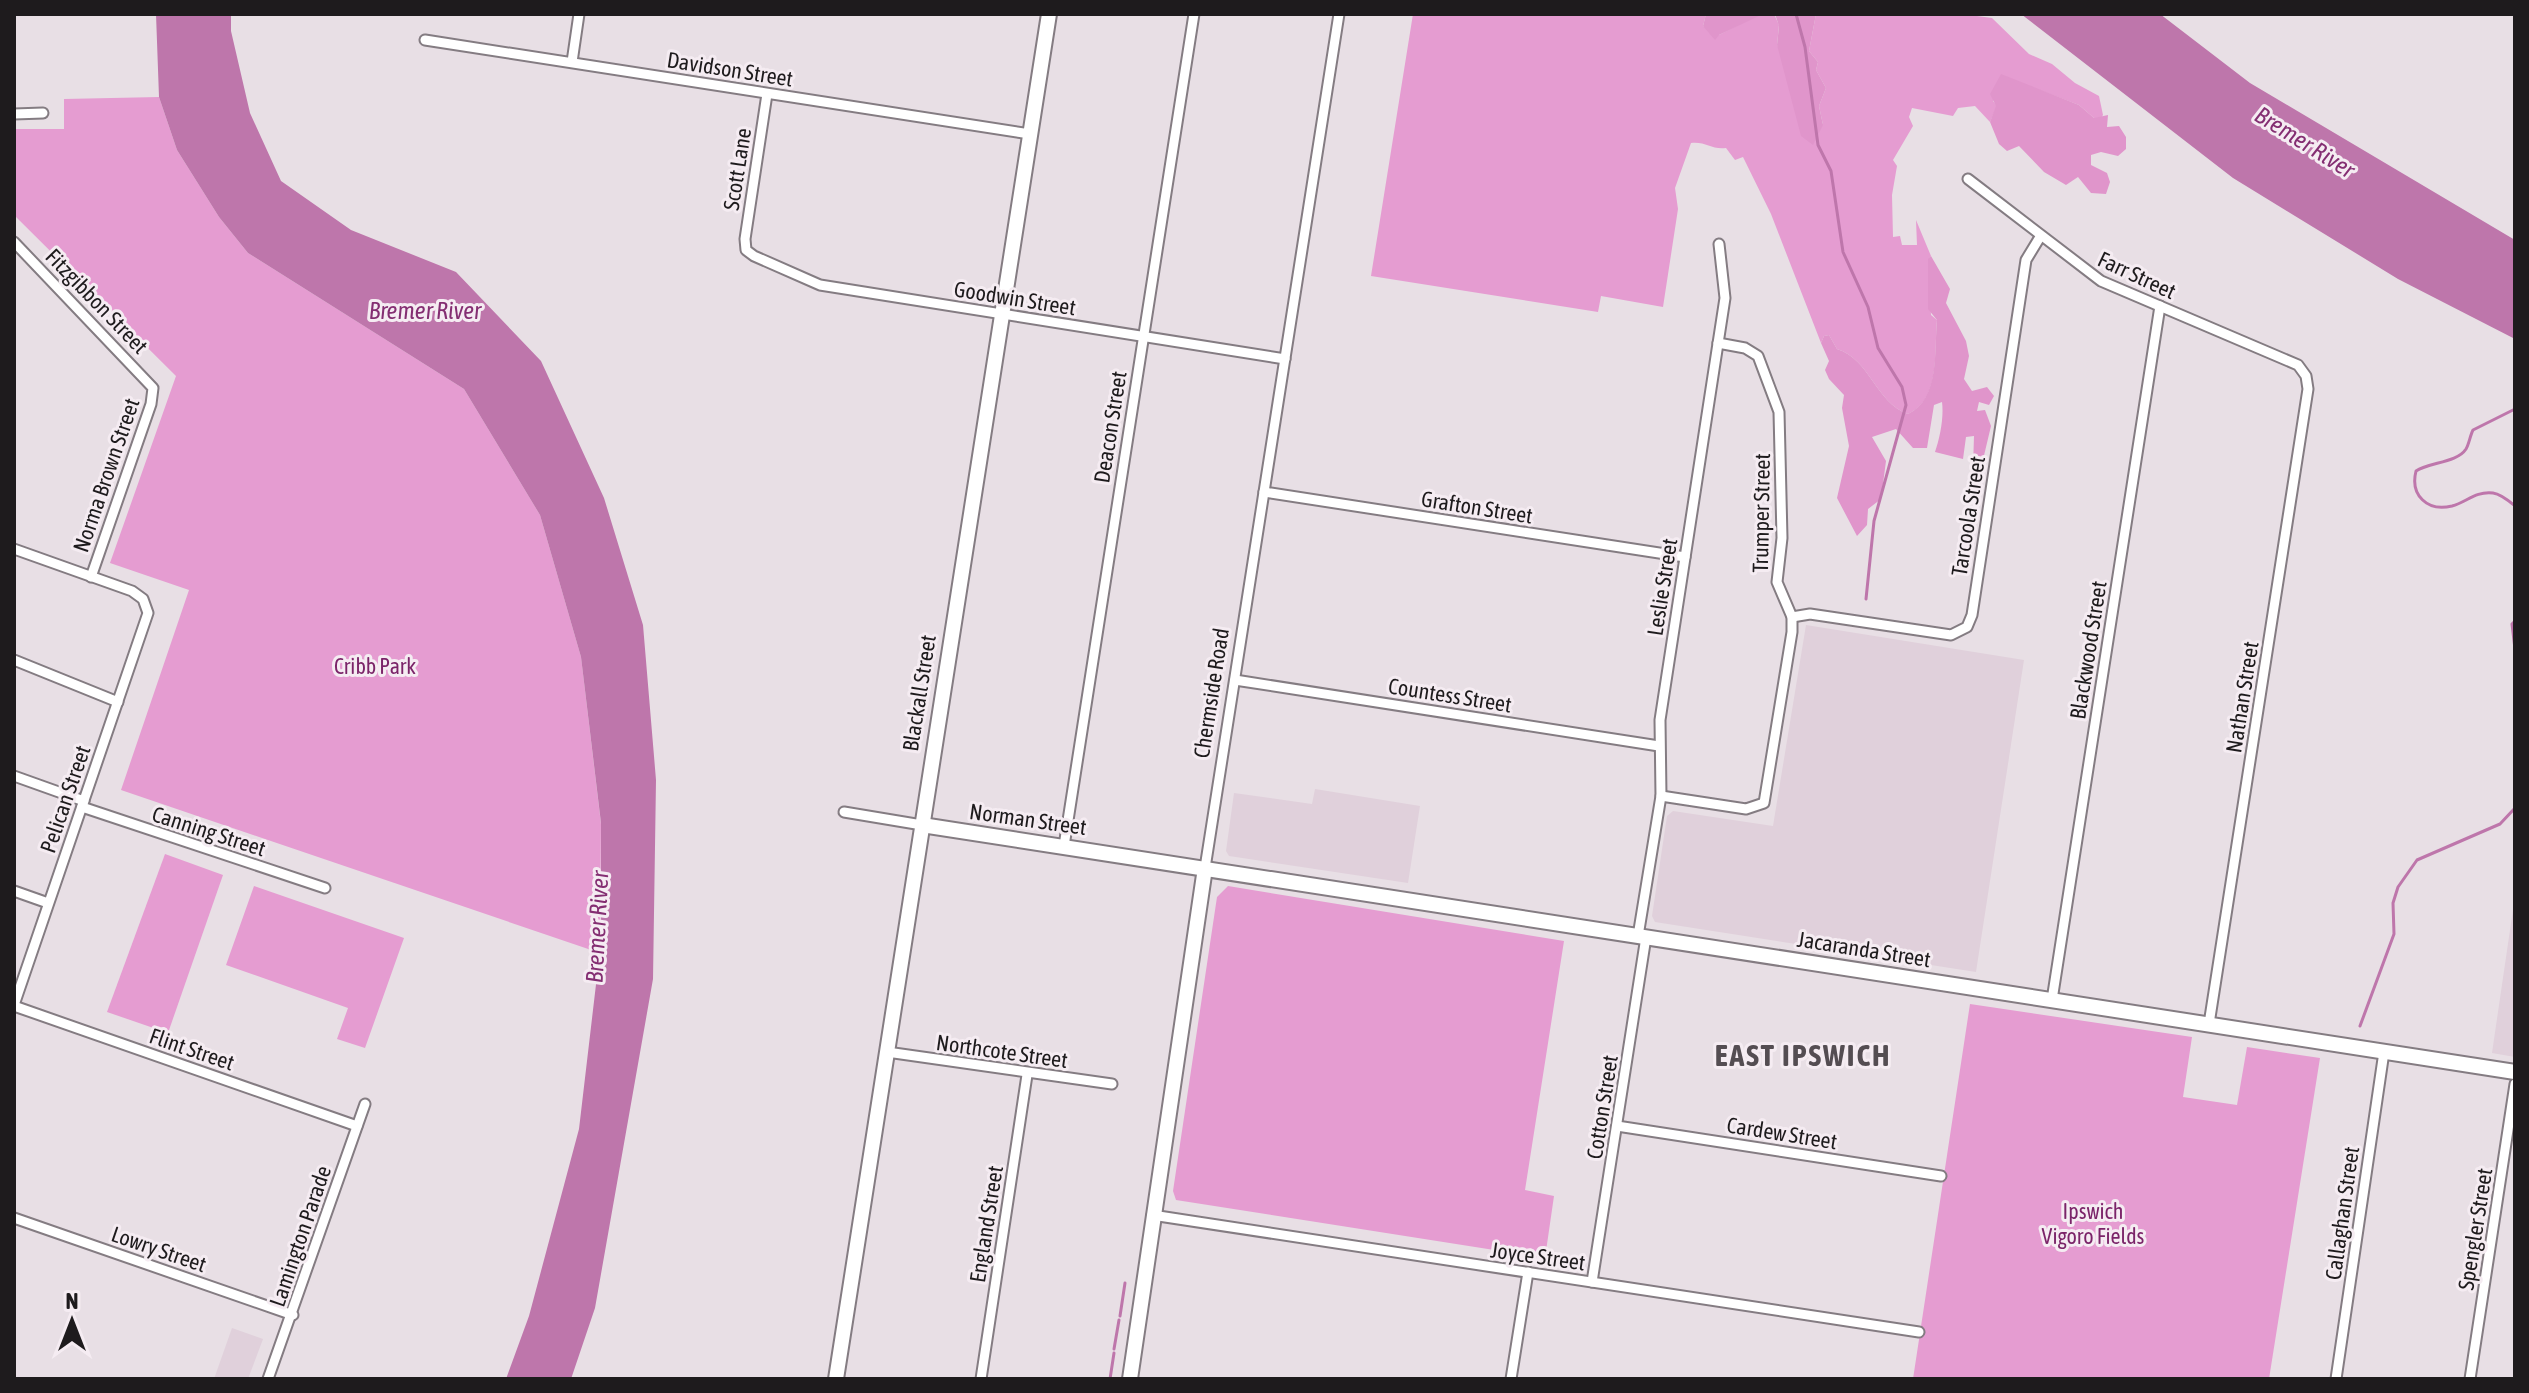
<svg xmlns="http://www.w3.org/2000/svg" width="2529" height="1393" viewBox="0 0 2529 1393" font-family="'Asap Condensed',sans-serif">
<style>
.built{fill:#e0d0db}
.green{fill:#e59cd1}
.forest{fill:#e095cb}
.water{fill:#be76ab}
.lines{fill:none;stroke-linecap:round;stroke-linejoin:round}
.stream{stroke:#be76ab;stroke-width:3}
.street-casing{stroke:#847c82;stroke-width:13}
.secondary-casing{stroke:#847c82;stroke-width:18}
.street{stroke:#fff;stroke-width:9}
.secondary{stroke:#fff;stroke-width:14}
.labels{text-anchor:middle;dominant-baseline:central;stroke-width:6;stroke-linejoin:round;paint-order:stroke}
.street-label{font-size:22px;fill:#1e1b1d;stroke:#f5ecf2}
.park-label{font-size:22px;fill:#7b2469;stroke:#f5ecf2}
.water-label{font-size:24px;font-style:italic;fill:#842e72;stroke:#f5ecf2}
.district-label{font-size:30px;font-weight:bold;letter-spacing:2px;fill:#544d52;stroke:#f5ecf2}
</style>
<rect width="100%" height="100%" fill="#e8dfe5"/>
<g class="built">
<path d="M1806 625 2024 660 1976 972 1655 922 1652 916 1667 816 1673 811 1773 826Z"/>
<path d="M1315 789 1420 806 1408 883 1229 856 1226 851 1234 793 1312 804Z"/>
<path d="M2515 896V1057L2492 1053Z"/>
<path d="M232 1328 263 1339 248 1379H214Z"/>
</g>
<g class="green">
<path d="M1413 14H1706L1703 26 1719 35 1758 15 1774 14 1779 25 1777 45 1823 125 1819 106 1826 88 1816 70 1818 62 1809 51 1816 14H1962L1992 18 2029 54 2052 64 2075 83 2099 96 2103 115 2101 118H2094L2079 105 2011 79 1993 101 1997 106 1990 122 1975 106 1958 108 1953 116 1912 108 1909 117 1913 126 1893 160 1897 166 1892 195 1893 237 1900 236 1902 245H1917L1916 220 1931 256 1928 260 1931 315 1937 320C1934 351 1941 399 1908 414 1875 402 1870 359 1837 349L1829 335 1824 336 1821 343 1771 214 1743 157 1735 160 1726 148C1712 150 1705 141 1691 143L1675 188 1678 209 1663 307 1601 296 1598 312 1371 276Z"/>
<path d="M159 97 177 150 219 217 248 253 464 389 540 515 581 657 601 824 600 953 121 790 189 590 110 563 176 376 14 215V129H64V99Z"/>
<path d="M165 854 223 875 168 1033 107 1012Z"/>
<path d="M254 886 404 938 365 1048 337 1039 348 1008 226 965Z"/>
<path d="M1228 886 1564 941 1525 1190 1554 1196 1545 1258 1176 1200 1173 1191 1217 897Z"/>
<path d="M1970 1004 2192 1037 2183 1097 2237 1105 2247 1047 2320 1058 2269 1379H1913Z"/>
</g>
<g class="forest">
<path d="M1706 14H1763L1719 35 1715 40 1703 26Z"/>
<path d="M1775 14H1816L1809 51 1818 62 1816 70 1826 88 1819 106 1823 125 1813 145 1801 136 1777 45 1779 26Z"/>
<path d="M2001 74 2079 105 2094 118 2108 115 2107 127 2119 126 2126 137V149L2118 156 2101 152 2091 155V165L2107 173 2110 182 2106 194 2091 193 2078 177 2066 185 2044 172 2019 146 2007 151 1999 144 1990 122 1996 106 1990 94Z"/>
<path d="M1931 256 1950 289 1946 303 1966 341 1969 356 1964 379 1972 391 1987 387 1994 396 1989 405 1979 402 1977 411 1985 410 1991 426 1982 464 1973 468 1974 436 1966 437 1963 459 1935 452C1940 438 1944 417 1942 402L1934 405 1927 448H1913L1896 429 1872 437 1886 461 1881 499 1868 509 1867 525 1857 536 1837 498 1849 446 1842 408 1844 395 1829 379 1825 370 1829 361 1821 343 1824 336 1829 335 1837 349C1870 359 1875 402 1908 414 1940 399 1934 351 1937 320L1928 309V259Z"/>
</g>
<g class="water">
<path d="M156 14H231V31L250 113 281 181 351 230 456 272 541 361 604 498 643 625 656 780 653 979 595 1308 571 1379H506L529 1316 579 1129 601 942V823L581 657 540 515 464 389 248 253 219 217 177 150 159 97Z"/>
<path d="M2021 14H2160L2250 83 2515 240V339L2398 279 2233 178Z"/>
</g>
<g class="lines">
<g class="stream">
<path d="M1796 14 1805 47 1818 145 1831 171 1843 252 1868 307 1878 348 1902 387 1906 405 1874 521 1866 599"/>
<path d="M2515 409 2473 430C2470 436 2469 444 2466 449 2457 463 2429 462 2416 471 2410 495 2427 512 2452 506 2467 502 2475 491 2493 493 2501 494 2509 501 2515 506"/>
<path d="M2515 621 2512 624 2515 649"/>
<path d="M2360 1026 2394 934 2393 903 2398 887 2417 860 2500 824 2515 808"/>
<path d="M1120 1316 1125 1283"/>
<path d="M1114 1349 1119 1320"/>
<path d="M1110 1379 1114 1353"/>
</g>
<defs>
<g id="street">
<path d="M425 40 1030 134"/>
<path d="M572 62 579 14"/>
<path d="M767 94 745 239 746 250 754 256 820 285 1285 359"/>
<path d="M14 114 43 113"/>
<path d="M1968 179 2101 281 2298 365 2306 376 2308 389 2209 1024"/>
<path d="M14 242 153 388 151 404 91 577"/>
<path d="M1264 492 1685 557"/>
<path d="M14 549 132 591 143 599 148 613 14 1005"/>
<path d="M1792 617 1810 614 1951 635 1967 627 1972 615 2026 260 2040 237"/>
<path d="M14 660 118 702"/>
<path d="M1235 680 1659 746"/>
<path d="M14 776 84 801"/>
<path d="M1661 796 1746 809 1764 803 1792 632V617L1777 582 1782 538 1779 412 1758 356 1745 348 1718 343"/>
<path d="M82 807 325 888"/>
<path d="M844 812 922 825"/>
<path d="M1064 846 1194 14"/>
<path d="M1205 868 1339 14"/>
<path d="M14 891 48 903"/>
<path d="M1638 936 1661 796 1660 720 1725 298 1719 244"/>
<path d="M2052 1000 2160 306"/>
<path d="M14 1006 357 1126"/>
<path d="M887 1052 1112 1084"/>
<path d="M1617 1126 1941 1176"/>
<path d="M1152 1215 1919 1332"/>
<path d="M14 1218 293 1315"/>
<path d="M1592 1282 1646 937"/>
<path d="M268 1379 365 1104"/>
<path d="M981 1379 1027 1075"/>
<path d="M1511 1379 1528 1272"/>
<path d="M2336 1379 2384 1052"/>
<path d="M2470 1379 2515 1084"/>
</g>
<g id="secondary">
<path d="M922 825 2515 1072"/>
<path d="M836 1379 1049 14"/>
<path d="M1130 1379 1205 868"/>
</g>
</defs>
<use href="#street" class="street-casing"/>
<use href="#secondary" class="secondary-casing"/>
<use href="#street" class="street"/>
<use href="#secondary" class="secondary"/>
</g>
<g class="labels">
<g class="street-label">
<text transform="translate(730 69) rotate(9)">Davidson Street</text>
<text transform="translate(737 169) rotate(-81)">Scott Lane</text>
<text transform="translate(2137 275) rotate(25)">Farr Street</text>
<text transform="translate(1015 298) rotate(9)">Goodwin Street</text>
<text transform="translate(97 301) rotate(46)">Fitzgibbon Street</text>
<text transform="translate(1110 427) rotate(-81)">Deacon Street</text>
<text transform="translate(106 475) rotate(-71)">Norma Brown Street</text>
<text transform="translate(1477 507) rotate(9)">Grafton Street</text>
<text transform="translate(1761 513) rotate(-89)">Trumper Street</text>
<text transform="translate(1968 516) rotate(-81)">Tarcoola Street</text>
<text transform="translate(1662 587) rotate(-81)">Leslie Street</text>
<text transform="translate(2088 650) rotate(-81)">Blackwood Street</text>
<text transform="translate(919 693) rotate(-81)">Blackall Street</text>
<text transform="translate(1211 693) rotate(-81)">Chermside Road</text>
<text transform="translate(1450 695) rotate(9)">Countess Street</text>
<text transform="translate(2242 697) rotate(-81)">Nathan Street</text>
<text transform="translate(65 799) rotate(-71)">Pelican Street</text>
<text transform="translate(1028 819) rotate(8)">Norman Street</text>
<text transform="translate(209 831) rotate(18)">Canning Street</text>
<text transform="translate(1864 949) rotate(9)">Jacaranda Street</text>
<text transform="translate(192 1049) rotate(19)">Flint Street</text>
<text transform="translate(1002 1051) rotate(8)">Northcote Street</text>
<text transform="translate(1602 1107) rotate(-81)">Cotton Street</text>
<text transform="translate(1782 1133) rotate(9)">Cardew Street</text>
<text transform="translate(2342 1213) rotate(-82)">Callaghan Street</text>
<text transform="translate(986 1224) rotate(-81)">England Street</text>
<text transform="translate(2475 1229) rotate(-81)">Spengler Street</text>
<text transform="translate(300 1236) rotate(-71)">Lamington Parade</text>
<text transform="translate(159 1249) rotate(19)">Lowry Street</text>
<text transform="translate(1538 1256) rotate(8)">Joyce Street</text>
</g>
<g class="park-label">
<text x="375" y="666">Cribb Park</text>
<text x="2093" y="1211">Ipswich<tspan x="2093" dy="25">Vigoro Fields</tspan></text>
</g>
<g class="water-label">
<text transform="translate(2305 142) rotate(32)">Bremer River</text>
<text x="425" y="310">Bremer River</text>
<text transform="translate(597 927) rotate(-87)">Bremer River</text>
</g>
<g class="district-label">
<text x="1803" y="1055">EAST IPSWICH</text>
</g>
</g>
<rect width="2529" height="1393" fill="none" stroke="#1e1b1d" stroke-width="32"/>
<g transform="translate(72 1321)" stroke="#f5ecf2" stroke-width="6" paint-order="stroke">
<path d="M0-6L14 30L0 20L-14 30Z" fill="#1e1b1d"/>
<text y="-12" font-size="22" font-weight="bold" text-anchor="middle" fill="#1e1b1d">N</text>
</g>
</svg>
